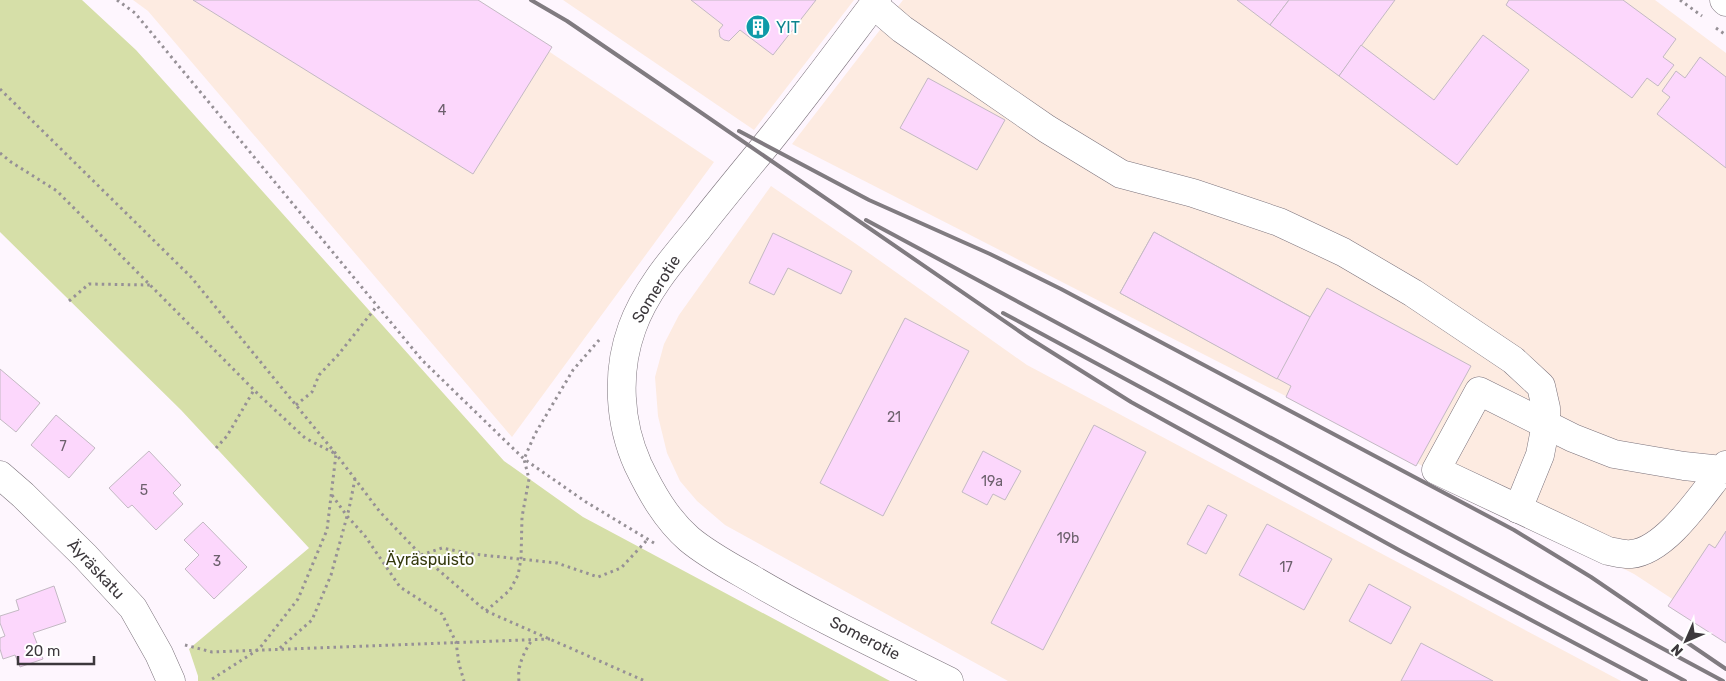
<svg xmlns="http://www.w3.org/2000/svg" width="1726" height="681" viewBox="0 0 1726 681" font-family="Rubik,sans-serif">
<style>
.industrial{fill:#fdebe1}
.green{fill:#d6dfa8}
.building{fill:#fcd7fc;stroke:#c3b9c3}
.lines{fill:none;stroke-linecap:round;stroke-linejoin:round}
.minor-casing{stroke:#7b727b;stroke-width:29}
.path{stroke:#969096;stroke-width:3;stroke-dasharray:2.5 4;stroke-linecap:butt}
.minor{stroke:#fff;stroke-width:28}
.rail{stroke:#807b80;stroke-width:4}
.labels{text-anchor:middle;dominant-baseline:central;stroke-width:4;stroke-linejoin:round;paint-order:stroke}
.number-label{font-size:14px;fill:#6c606c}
.culture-label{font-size:16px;fill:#0d838f;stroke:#fff;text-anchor:start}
.street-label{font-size:16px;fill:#3c383c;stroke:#fff}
.park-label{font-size:16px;fill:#353a0d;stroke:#fff}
</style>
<rect width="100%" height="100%" fill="#fef6fe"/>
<g class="industrial">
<path d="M133 0H472L714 162 512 437 148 11Z"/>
<path d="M563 0H854L754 130Z"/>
<path d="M903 0H1655L1726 53V634L1634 574 792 144Z"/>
<path d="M771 186 859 246 1027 365 1621 681H1008L725 525 697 501 680 481 667 453 658 416 655 377 664 344 679 315Z"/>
</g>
<path class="green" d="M0 0H82L136 50 504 461 583 517 890 681H198V676L189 649 309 548 181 410 0 232Z"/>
<g class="building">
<path d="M193 0H478L552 47 473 174Z"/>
<path d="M691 0H816L773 55 740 30 729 41 724 40 720 37 719 30 723 25Z"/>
<path d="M1237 0H1289L1270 25Z"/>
<path d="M1289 0H1395L1339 76 1270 25Z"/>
<path d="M1509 0H1623L1676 39 1663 57 1674 65 1658 86 1647 78 1632 98 1506 5Z"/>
<path d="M1483 35 1529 70 1457 165 1339 76 1361 45 1434 100Z"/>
<path d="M1700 57 1726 77V168L1657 114 1670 97 1662 91 1676 71 1685 78Z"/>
<path d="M928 78 1005 120 977 170 900 128Z"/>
<path d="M1154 232 1310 317 1327 288 1471 366 1416 466 1286 397 1291 386 1120 293Z"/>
<path d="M1154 232 1310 317 1277 379 1120 293Z"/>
<path d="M773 233 852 271 841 294 788 268 774 295 749 283Z"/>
<path d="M905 318 969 351 883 516 820 483Z"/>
<path d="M0 369 40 403 16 432 0 419Z"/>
<path d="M56 415 95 448 69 478 31 445Z"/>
<path d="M1094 425 1146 452 1043 650 991 623Z"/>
<path d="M149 451 181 485 173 493 183 504 156 530 132 505 128 508 109 488Z"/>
<path d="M983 451 1021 471 1005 500 993 494 987 505 962 492Z"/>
<path d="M1208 505 1227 515 1206 554 1187 544Z"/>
<path d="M203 522 247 567 214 599 185 569 199 555 184 540Z"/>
<path d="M1267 524 1332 559 1304 610 1239 575Z"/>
<path d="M1726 531V643L1668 606 1709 544 1715 548Z"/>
<path d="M1369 584 1411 607 1391 644 1349 621Z"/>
<path d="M54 586 66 622 33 633 43 659 20 667 15 655 3 659 0 649V638L5 636 0 623V616L19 610 16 600Z"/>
<path d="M1421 643 1493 681H1401Z"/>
</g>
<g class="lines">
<defs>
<g id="minor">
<path d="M877 0C840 49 804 98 765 146 742 174 719 202 697 230 672 260 645 291 632 328 616 372 619 423 638 465 651 492 666 519 689 539 708 555 731 567 752 579 816 617 883 648 949 681"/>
<path d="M1724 0 1726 2"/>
<path d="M874 5 902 29 1047 129 1121 174 1193 193 1279 222 1343 252 1413 293 1513 360 1541 386 1546 408V424L1540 455 1518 509"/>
<path d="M1722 470C1701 496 1666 551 1631 554 1624 555 1615 552 1608 551L1436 470 1479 391 1573 438 1614 454 1684 466 1722 470 1726 465"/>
<path d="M0 475 23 495 85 556 133 608 159 654 171 681"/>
</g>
</defs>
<use href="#minor" class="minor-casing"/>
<g class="path">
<path d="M117 0 135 13 422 360 524 459 586 502 654 543"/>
<path d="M1680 0 1702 16"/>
<path d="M1716 28 1726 35"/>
<path d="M0 89 191 277 336 454 380 512 421 555 486 611 645 681"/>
<path d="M0 153 11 162 57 191 260 396 305 438 336 454 327 530 298 599 259 649 209 681"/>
<path d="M69 301 89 284 150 285"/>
<path d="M296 405 312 392 319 375 338 355 377 306"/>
<path d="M216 448 227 436 254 390"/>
<path d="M332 495 347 516 365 536 400 587 442 614 456 642 459 664 464 681"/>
<path d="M421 555 442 548 473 554 557 563 598 577 621 568 648 539"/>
<path d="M486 611 510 590 518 575 521 559 522 517 529 479 524 459 535 434 573 370 600 339"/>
<path d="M185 645 212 652 550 639"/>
<path d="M280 648 312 620 331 575 349 509 355 479"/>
<path d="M519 681C517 666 524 652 532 640"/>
</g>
<use href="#minor" class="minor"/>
<g class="rail">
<path d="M531 0 567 21 658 83 1029 338 1131 402 1399 550 1646 681"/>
<path d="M739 131 869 200 990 254 1061 289 1514 530 1591 577 1726 669"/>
<path d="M866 220 1723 681"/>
<path d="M1003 313 1685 681"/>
</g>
</g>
<defs>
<symbol id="building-disc" viewBox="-11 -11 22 22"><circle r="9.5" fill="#0f9aa8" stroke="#fff"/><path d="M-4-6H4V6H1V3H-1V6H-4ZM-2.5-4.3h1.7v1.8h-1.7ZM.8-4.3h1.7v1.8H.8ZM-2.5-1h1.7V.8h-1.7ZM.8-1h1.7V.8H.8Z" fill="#fff"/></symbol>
</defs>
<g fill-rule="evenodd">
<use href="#building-disc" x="744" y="13" width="28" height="28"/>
</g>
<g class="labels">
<g class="number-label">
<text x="442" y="110">4</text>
<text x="894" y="417">21</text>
<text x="63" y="446">7</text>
<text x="992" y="481">19a</text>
<text x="144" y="490">5</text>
<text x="1068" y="538">19b</text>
<text x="217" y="561">3</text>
<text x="1286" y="567">17</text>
</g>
<g class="culture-label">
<text x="776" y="27">YIT</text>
</g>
<g class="street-label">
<text transform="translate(656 289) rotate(-58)">Somerotie</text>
<text transform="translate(96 569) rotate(47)">Äyräskatu</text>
<text transform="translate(865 638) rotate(27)">Somerotie</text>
</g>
<g class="park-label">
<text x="430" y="559">Äyräspuisto</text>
</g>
</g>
<g transform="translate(1686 641) rotate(225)" stroke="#ffffff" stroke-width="4" paint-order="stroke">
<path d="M0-4L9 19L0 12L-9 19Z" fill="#3c383c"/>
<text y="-8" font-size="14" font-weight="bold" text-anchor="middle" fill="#3c383c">N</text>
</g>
<path d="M18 656v8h76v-8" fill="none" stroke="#3c383c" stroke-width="2.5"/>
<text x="25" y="656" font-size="15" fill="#3c383c" stroke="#ffffff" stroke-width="4" paint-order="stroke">20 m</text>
</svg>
